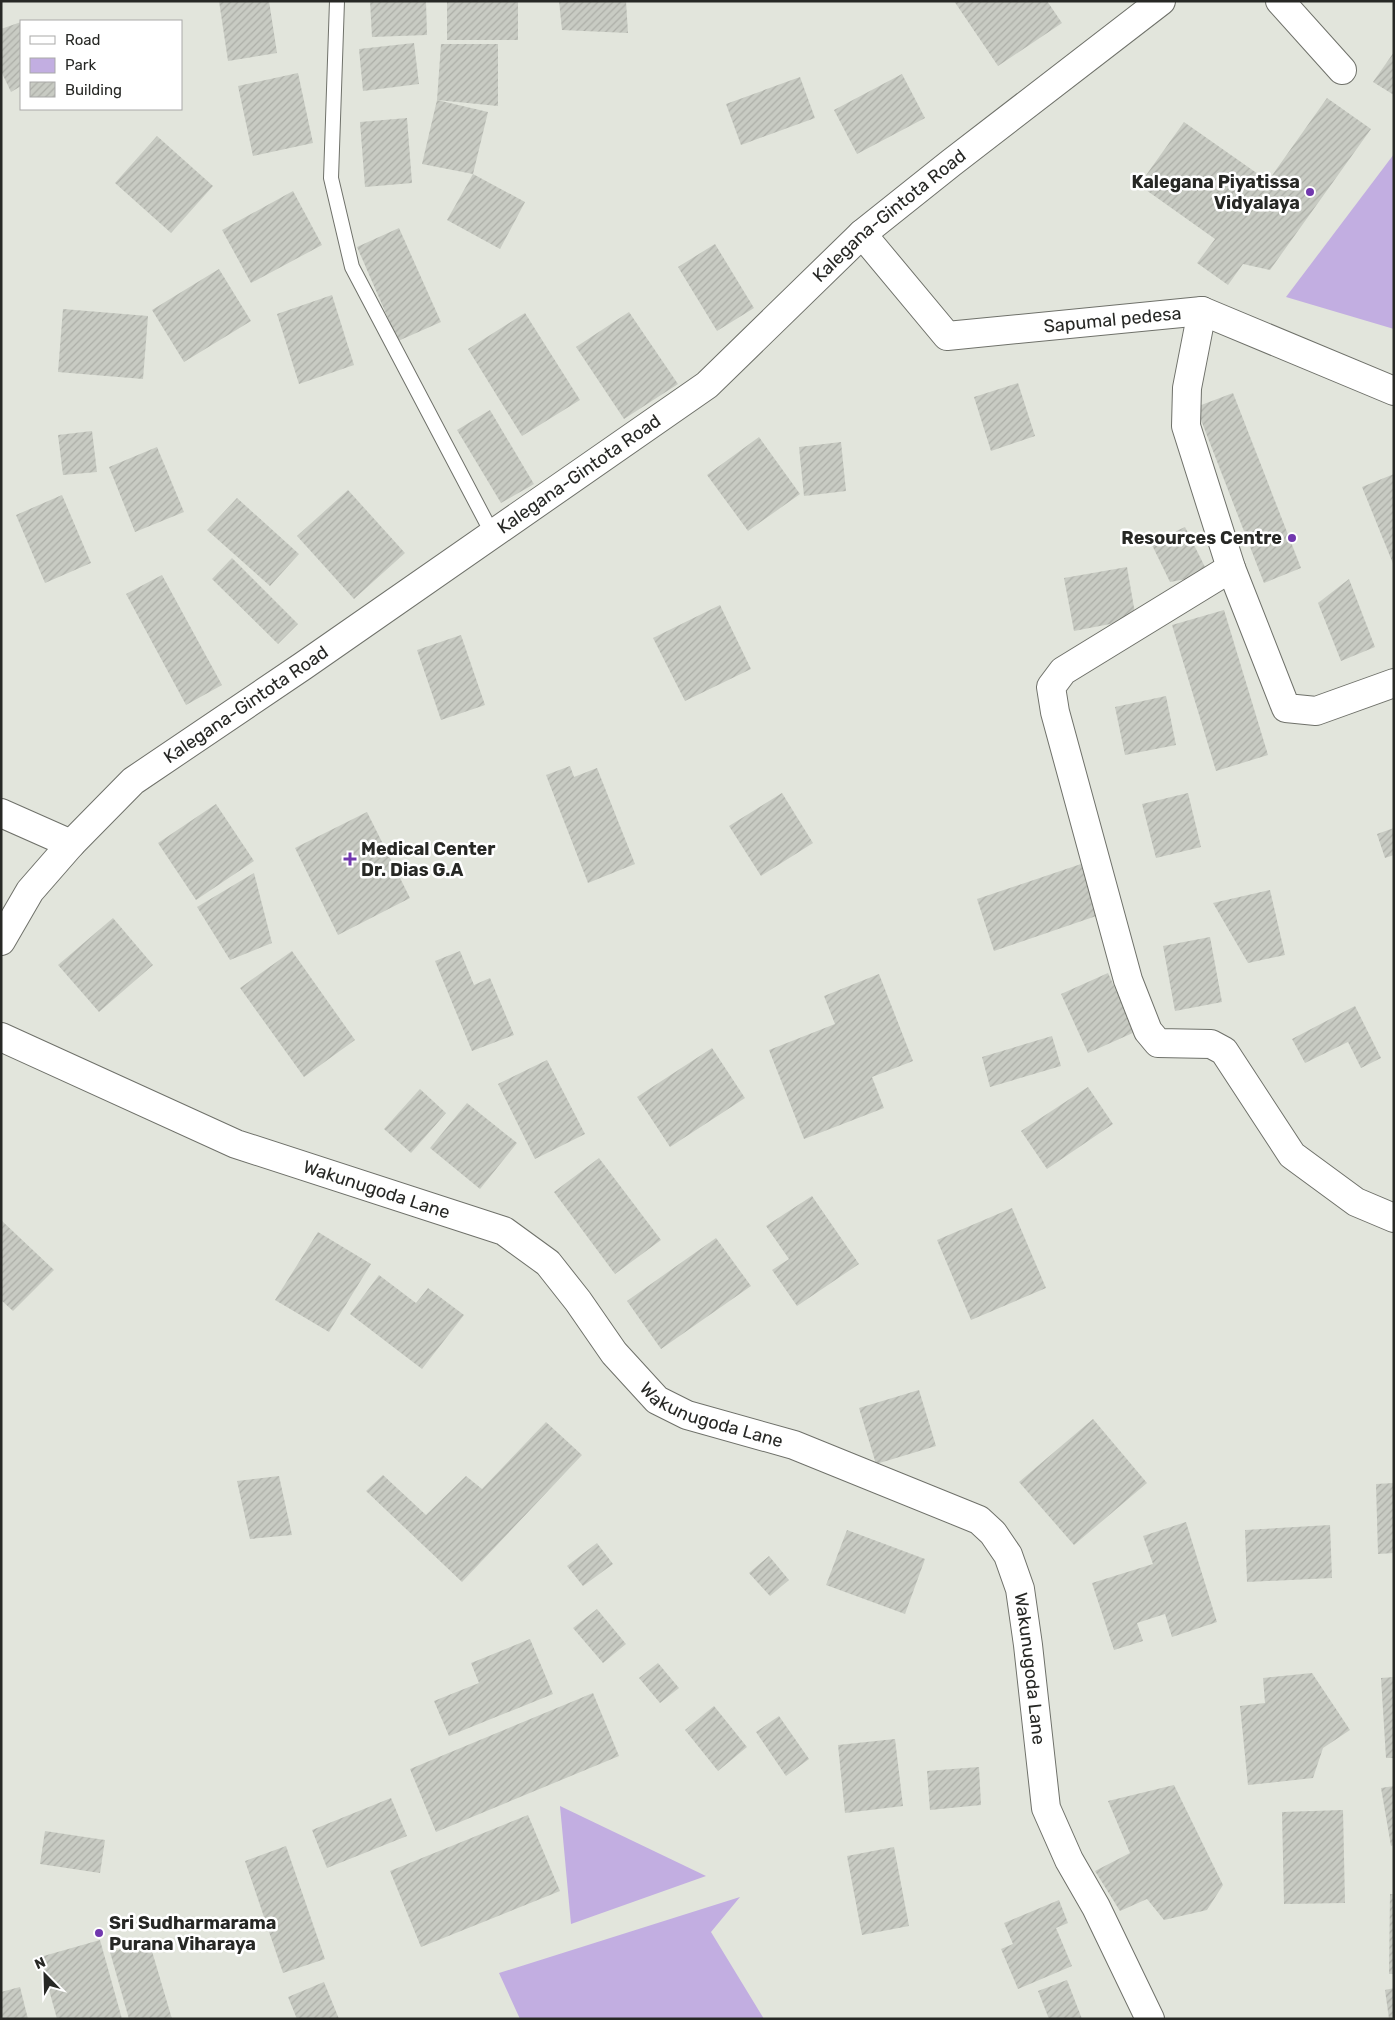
<svg xmlns="http://www.w3.org/2000/svg" width="1395" height="2020" viewBox="0 0 1395 2020" font-family="Rubik,sans-serif">
<style>
.green{fill:#c2aee1}
.building{fill:url(#building-hatch)}
.lines{fill:none;stroke-linecap:round;stroke-linejoin:round}
.lane-casing{stroke:#6f716a;stroke-width:16}
.street-casing{stroke:#6f716a;stroke-width:30}
.secondary-casing{stroke:#6f716a;stroke-width:30}
.lane{stroke:#fff;stroke-width:14}
.street{stroke:#fff;stroke-width:28}
.secondary{stroke:#fff;stroke-width:28}
.poi-dot{fill:#7138ae;stroke:#fff;stroke-width:2}
.labels{text-anchor:middle;dominant-baseline:central;stroke-width:5;stroke-linejoin:round;paint-order:stroke}
.poi-label{font-size:18px;font-weight:bold;fill:#272825;stroke:#fff;text-anchor:end}
.street-label{font-size:18px;fill:#272825;stroke:#fff}
</style>
<defs>
<pattern id="building-hatch" width="6" height="6" patternUnits="userSpaceOnUse" patternTransform="scale(1.25)"><rect width="6" height="6" fill="#c8cbc3"/><path d="M-1 1l2-2M0 6l6-6M5 7l2-2" fill="none" stroke="#acaea7"/></pattern>
</defs>
<rect width="100%" height="100%" fill="#e2e5dc"/>
<g class="green">
<path d="M1394 154V329L1286 297Z"/>
<path d="M560 1806 706 1876 571 1924Z"/>
<path d="M740 1897 711 1932 764 2019H520L499 1973Z"/>
</g>
<g class="building">
<path d="M219 1H269L277 53 228 61Z"/>
<path d="M370 1H426L427 35 372 37Z"/>
<rect x="447" y="1" width="71" height="39"/>
<path d="M559 1H626L628 33 562 30Z"/>
<path d="M954 1H1047L1062 23 998 66Z"/>
<path d="M21 22V86L11 92 1 71V29Z"/>
<path d="M414 43 419 84 363 91 359 49Z"/>
<path d="M441 44H498V106L437 100Z"/>
<path d="M1394 52V95L1373 82Z"/>
<path d="M298 73 313 143 253 156 238 86Z"/>
<path d="M902 74 925 118 857 154 834 110Z"/>
<path d="M800 77 815 118 741 145 726 104Z"/>
<path d="M1327 98 1371 129 1270 270 1243 264 1228 285 1197 263 1215 239 1139 185 1184 122 1268 181Z"/>
<path d="M437 100 488 112 473 174 422 164Z"/>
<path d="M407 118 412 183 365 187 360 122Z"/>
<path d="M157 136 213 186 171 233 115 183Z"/>
<path d="M473 174 525 202 500 249 447 220Z"/>
<path d="M293 191 322 245 251 283 222 230Z"/>
<path d="M399 228 441 322 398 341 357 247Z"/>
<path d="M715 244 754 308 717 331 678 267Z"/>
<path d="M219 269 251 321 184 362 152 310Z"/>
<path d="M332 295 354 365 299 384 277 314Z"/>
<path d="M63 309 148 316 143 379 58 372Z"/>
<path d="M629 312 678 384 624 419 576 347Z"/>
<path d="M525 313 580 400 522 436 468 349Z"/>
<path d="M1018 383 1035 436 991 451 974 397Z"/>
<path d="M1233 393 1301 568 1264 583 1196 407Z"/>
<path d="M490 410 534 484 501 503 457 430Z"/>
<path d="M92 431 97 472 63 475 58 435Z"/>
<path d="M759 437 800 494 748 531 707 475Z"/>
<path d="M841 442 846 491 804 496 799 447Z"/>
<path d="M157 447 184 512 135 532 109 467Z"/>
<path d="M1394 474V566L1362 487Z"/>
<path d="M348 490 405 553 354 599 297 536Z"/>
<path d="M62 495 91 563 45 583 16 515Z"/>
<path d="M237 498 299 554 270 586 207 530Z"/>
<path d="M1185 527 1209 575 1170 582 1151 543Z"/>
<path d="M232 558 298 624 278 644 212 579Z"/>
<path d="M1127 567 1136 619 1074 631 1064 578Z"/>
<path d="M162 575 222 685 186 705 126 594Z"/>
<path d="M1349 579 1375 647 1341 661 1318 603Z"/>
<path d="M720 605 751 669 685 701 653 638Z"/>
<path d="M1224 610 1268 755 1216 771 1172 625Z"/>
<path d="M461 635 485 705 441 720 417 650Z"/>
<path d="M1166 696 1176 745 1125 755 1115 707Z"/>
<path d="M570 766 574 777 597 768 635 864 588 883 546 775Z"/>
<path d="M782 793 813 843 761 876 729 826Z"/>
<path d="M1188 793 1201 847 1156 858 1142 804Z"/>
<path d="M216 804 254 861 196 900 158 843Z"/>
<path d="M367 812 410 898 338 935 295 848Z"/>
<path d="M1394 828V855L1385 858 1377 834Z"/>
<path d="M1087 862 1105 913 994 951 977 899Z"/>
<path d="M254 873 272 943 230 960 197 907Z"/>
<path d="M1270 890 1285 955 1248 963 1213 903Z"/>
<path d="M113 918 153 965 99 1012 58 965Z"/>
<path d="M1210 937 1222 1002 1175 1011 1163 946Z"/>
<path d="M292 951 355 1040 304 1077 240 988Z"/>
<path d="M460 951 474 985 490 978 514 1035 472 1051 435 961Z"/>
<path d="M1108 973 1135 1032 1088 1053 1061 994Z"/>
<path d="M879 974 913 1061 872 1077 884 1108 804 1139 769 1050 835 1024 824 996Z"/>
<path d="M1355 1006 1381 1058 1361 1068 1348 1042 1305 1063 1292 1039Z"/>
<path d="M1052 1036 1061 1066 990 1087 982 1057Z"/>
<path d="M712 1048 745 1098 670 1147 637 1097Z"/>
<path d="M547 1060 585 1134 535 1159 498 1084Z"/>
<path d="M1088 1087 1113 1124 1047 1169 1021 1131Z"/>
<path d="M420 1089 446 1113 411 1153 384 1129Z"/>
<path d="M467 1103 517 1143 480 1189 430 1148Z"/>
<path d="M599 1158 661 1240 615 1274 554 1192Z"/>
<path d="M812 1196 859 1264 797 1306 772 1270 789 1259 766 1226Z"/>
<path d="M1012 1208 1046 1288 971 1320 937 1240Z"/>
<path d="M1 1220 54 1270 13 1311 1 1300Z"/>
<path d="M318 1232 371 1264 329 1332 275 1300Z"/>
<path d="M716 1238 751 1286 661 1349 627 1301Z"/>
<path d="M379 1275 416 1303 428 1288 464 1315 422 1369 350 1314Z"/>
<path d="M919 1390 936 1446 876 1464 859 1408Z"/>
<path d="M1093 1419 1147 1483 1074 1545 1019 1482Z"/>
<path d="M546 1422 582 1455 462 1582 366 1491 383 1475 426 1515 466 1476 482 1489Z"/>
<path d="M279 1476 292 1535 250 1539 237 1481Z"/>
<path d="M1394 1483V1553L1378 1554 1376 1484Z"/>
<path d="M1186 1522 1217 1622 1172 1637 1165 1614 1137 1623 1143 1641 1114 1650 1092 1583 1153 1564 1143 1536Z"/>
<path d="M1330 1525 1332 1578 1247 1582 1245 1530Z"/>
<path d="M847 1530 925 1559 905 1614 826 1585Z"/>
<path d="M597 1543 613 1564 583 1586 567 1566Z"/>
<path d="M769 1556 789 1580 770 1596 749 1573Z"/>
<path d="M597 1609 626 1644 603 1663 573 1628Z"/>
<path d="M530 1639 553 1694 449 1736 434 1701 479 1683 471 1663Z"/>
<path d="M658 1663 679 1688 660 1703 639 1678Z"/>
<path d="M1312 1673 1350 1730 1323 1748 1313 1778 1248 1785 1240 1706 1265 1703 1263 1678Z"/>
<path d="M1394 1677V1758H1386L1381 1678Z"/>
<path d="M593 1693 619 1756 436 1832 410 1769Z"/>
<path d="M714 1706 747 1747 718 1771 685 1730Z"/>
<path d="M779 1716 809 1759 786 1776 756 1732Z"/>
<path d="M895 1739 903 1806 845 1813 838 1745Z"/>
<path d="M979 1767 981 1805 930 1810 927 1771Z"/>
<path d="M1174 1785 1223 1885 1207 1910 1164 1920 1147 1899 1120 1911 1095 1871 1130 1853 1108 1801Z"/>
<path d="M1394 1786V1845L1391 1846 1381 1788Z"/>
<path d="M391 1798 407 1836 327 1868 312 1830Z"/>
<path d="M1343 1810 1345 1903 1284 1904 1282 1812Z"/>
<path d="M528 1815 560 1891 421 1947 390 1871Z"/>
<path d="M45 1831 105 1840 100 1873 40 1864Z"/>
<path d="M286 1846 325 1959 283 1973 245 1861Z"/>
<path d="M894 1847 909 1926 862 1935 847 1856Z"/>
<path d="M1390 1894H1394V1974H1389Z"/>
<path d="M1059 1900 1068 1923 1056 1928 1072 1966 1018 1989 1001 1949 1013 1944 1004 1923Z"/>
<path d="M100 1940 122 2019H57L40 1957Z"/>
<path d="M149 1941 172 2019H129L110 1952Z"/>
<path d="M1067 1980 1082 2019H1049L1038 1991Z"/>
<path d="M324 1982 339 2019H297L288 1997Z"/>
<path d="M20 1987 28 2019H1V1992Z"/>
<path d="M1394 1988V2019H1389L1385 1990Z"/>
</g>
<g class="lines">
<defs>
<path id="lane" d="M337 1 331 178 352 267 492 533"/>
<g id="street">
<path d="M1280 1 1342 70"/>
<path id="s1" d="M862 234 947 336 1202 311 1394 391"/>
<path d="M1202 311 1187 388 1186 426 1231 568 1286 708 1316 711 1394 683"/>
<path d="M1231 568 1063 671 1051 687 1055 712 1128 980 1148 1031 1158 1043 1211 1044 1224 1051 1292 1155 1356 1202 1394 1218"/>
<path id="s2" d="M1 1037 236 1144 504 1231 548 1263 578 1301 614 1353 657 1400 687 1415 794 1445 979 1520 993 1533 1008 1555 1020 1589 1028 1645 1046 1808 1069 1860 1096 1907 1150 2019"/>
</g>
<g id="secondary">
<path d="M1 813 71 844"/>
<path id="s3" d="M1 941 30 891 71 844 133 781 303 666 707 385 862 234 951 163 1161 1"/>
</g>
</defs>
<use href="#lane" class="lane-casing"/>
<use href="#street" class="street-casing"/>
<use href="#secondary" class="secondary-casing"/>
<use href="#lane" class="lane"/>
<use href="#street" class="street"/>
<use href="#secondary" class="secondary"/>
</g>
<g class="poi-dot">
<circle cx="1310" cy="192" r="5"/>
<circle cx="1292" cy="538" r="5"/>
<path d="M347.5 851.5h5v5h5v5h-5v5h-5v-5h-5v-5h5z"/>
<circle cx="99" cy="1933" r="5"/>
</g>
<g class="labels">
<g class="poi-label">
<text x="1300" y="182">Kalegana Piyatissa<tspan x="1300" dy="21">Vidyalaya</tspan></text>
<text x="1282" y="538">Resources Centre</text>
<text x="361" y="849" text-anchor="start">Medical Center<tspan x="361" dy="21">Dr. Dias G.A</tspan></text>
<text x="109" y="1923" text-anchor="start">Sri Sudharmarama<tspan x="109" dy="21">Purana Viharaya</tspan></text>
</g>
<g class="street-label">
<text stroke="none"><textPath href="#s3" startOffset="1155">Kalegana-Gintota Road</textPath></text>
<text stroke="none"><textPath href="#s1" startOffset="299">Sapumal pedesa</textPath></text>
<text stroke="none"><textPath href="#s3" startOffset="750">Kalegana-Gintota Road</textPath></text>
<text stroke="none"><textPath href="#s3" startOffset="345">Kalegana-Gintota Road</textPath></text>
<text stroke="none"><textPath href="#s2" startOffset="406">Wakunugoda Lane</textPath></text>
<text stroke="none"><textPath href="#s2" startOffset="826">Wakunugoda Lane</textPath></text>
<text stroke="none"><textPath href="#s2" startOffset="1276">Wakunugoda Lane</textPath></text>
</g>
</g>
<rect width="1395" height="2020" fill="none" stroke="#272825" stroke-width="5"/>
<rect x="20" y="20" width="162" height="90" fill="#ffffff" stroke="#a9a9a8"/>
<rect x="30" y="36" width="25" height="8" fill="#ffffff" stroke="#a9a9a8"/>
<text x="65" y="45" font-size="15" fill="#272825">Road</text>
<rect x="30" y="58" width="25" height="15" fill="#c2aee1" stroke="#a9a9a8"/>
<text x="65" y="70" font-size="15" fill="#272825">Park</text>
<rect x="30" y="82" width="25" height="15" fill="url(#building-hatch)" stroke="#a9a9a8"/>
<text x="65" y="95" font-size="15" fill="#272825">Building</text>
<g transform="translate(45 1975) rotate(337)" stroke="#ffffff" stroke-width="4" paint-order="stroke">
<path d="M0-4L9 19L0 12L-9 19Z" fill="#272825"/>
<text y="-8" font-size="14" font-weight="bold" text-anchor="middle" fill="#272825">N</text>
</g>
</svg>
